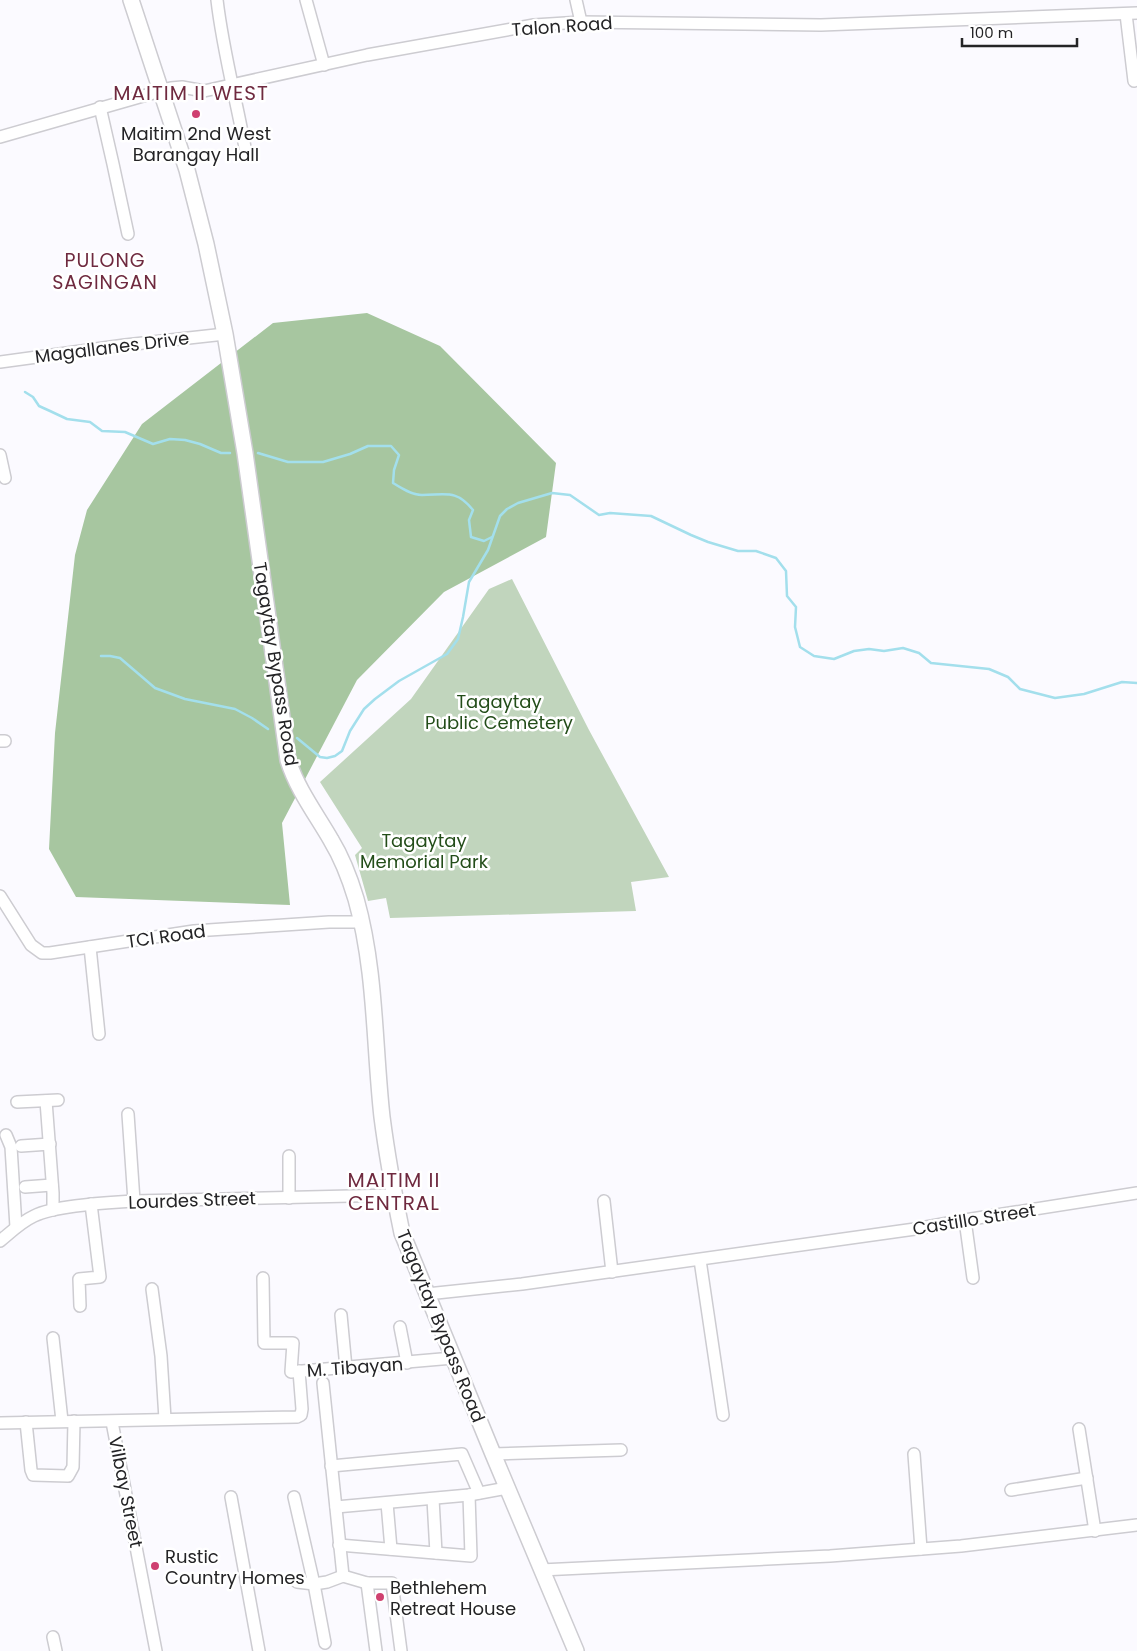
<svg xmlns="http://www.w3.org/2000/svg" width="1137" height="1651" viewBox="0 0 1137 1651" font-family="Poppins,sans-serif">
<style>
.green{fill:#c1d5bd}
.forest{fill:#a7c6a0}
.lines{fill:none;stroke-linecap:round;stroke-linejoin:round}
.stream{stroke:#a3dfec;stroke-width:2.5}
.minor-casing{stroke:#cdccd1;stroke-width:14}
.major-casing{stroke:#cdccd1;stroke-width:18}
.minor{stroke:#fff;stroke-width:11}
.major{stroke:#fff;stroke-width:15}
.poi-dot{fill:#cf4170;stroke:#fff;stroke-width:2}
.labels{text-anchor:middle;dominant-baseline:central;stroke-width:5;stroke-linejoin:round;paint-order:stroke}
.street-label{font-size:18px;fill:#242426;stroke:#fff}
.poi-label{font-size:18px;fill:#242426;stroke:#fff;text-anchor:start}
.park-label{font-size:18px;fill:#234d19;stroke:#fff}
.neighbourhood-label{font-size:19px;letter-spacing:1px;fill:#6f2a3f;stroke:#fff}
.quarter-label{font-size:20px;letter-spacing:1px;fill:#6f2a3f;stroke:#fff}
</style>
<rect width="100%" height="100%" fill="#fbfaff"/>
<path class="green" d="M512 579 589 730 669 877 631 882 636 911 390 918 386 898 368 901 355 855 362 848 320 782 411 699 489 589Z"/>
<path class="forest" d="M367 313 440 346 556 463 546 537 444 592 357 680 282 823 290 905 76 897 49 849 55 733 75 555 87 510 142 424 273 323Z"/>
<g class="lines">
<g class="stream">
<path d="M25 392 33 397 39 406 50 411 67 419 90 422 102 431 125 432 153 444 170 439 185 440 200 444 221 453H230"/>
<path d="M258 453 288 462H323L350 454 368 446H391L399 455 394 470 393 483C401 488 412 495 422 495 446 495 456 489 473 510L469 520 471 537 484 541 492 537"/>
<path d="M101 656H110L120 658 155 688 185 699 235 709 252 718 268 729"/>
<path d="M297 738 320 757 327 758 335 756 342 751 350 731 364 709 375 699 399 681 447 654 458 639 463 617 469 582 488 550 500 516 507 509 518 503 552 493 570 495 599 515 610 513 651 516 691 535 708 542 738 551H756L776 558 786 571 787 596 796 607 795 627 800 647 814 656 834 659 854 651 869 649 884 651 903 648 919 653 931 663 989 669 1008 677 1020 689 1055 698 1084 694 1122 682 1137 683"/>
</g>
<defs>
<g id="minor">
<path d="M217 0C223 52 237 102 246 153"/>
<path d="M306 0 324 65"/>
<path d="M576 0 581 22"/>
<path d="M1126 14 1134 81"/>
<path d="M100 107 113 164 128 234"/>
<path d="M0 137 171 88 182 87 204 91 367 55 534 25 581 22 821 25 1137 13"/>
<path d="M0 362 125 345 225 334"/>
<path d="M0 455 5 478"/>
<path d="M0 741H5"/>
<path d="M0 896 31 945 42 953H50L194 931 329 922H362"/>
<path d="M90 947 99 1034"/>
<path d="M46 1101 53 1193V1210"/>
<path d="M17 1102 58 1100"/>
<path d="M128 1114 134 1201"/>
<path d="M6 1135 11 1147 16 1227"/>
<path d="M21 1146 50 1144"/>
<path d="M25 1187 52 1185"/>
<path d="M289 1198V1156"/>
<path d="M604 1201 612 1272"/>
<path d="M965 1220 973 1278"/>
<path d="M0 1241C11 1232 21 1222 34 1216 57 1205 108 1203 134 1201L394 1195"/>
<path d="M700 1260 723 1415"/>
<path d="M263 1278 264 1343H293L291 1372 453 1358"/>
<path d="M152 1289 161 1356 165 1419"/>
<path d="M427 1294 522 1284 915 1229 965 1220 1137 1193"/>
<path d="M80 1306 79 1279 100 1277 91 1204"/>
<path d="M341 1315 346 1368"/>
<path d="M400 1327 407 1363"/>
<path d="M53 1338 62 1421"/>
<path d="M323 1383 343 1576"/>
<path d="M26 1422 31 1470 33 1475 68 1476 73 1467 74 1421"/>
<path d="M112 1422 156 1651"/>
<path d="M0 1423 297 1417 301 1415 302 1409 299 1371"/>
<path d="M1079 1429 1095 1531"/>
<path d="M493 1454 621 1450"/>
<path d="M914 1454 921 1549"/>
<path d="M331 1466 462 1454 479 1493"/>
<path d="M1011 1490 1087 1478"/>
<path d="M231 1497 259 1651"/>
<path d="M294 1497 314 1584 325 1643"/>
<path d="M433 1499 436 1553"/>
<path d="M387 1503 391 1549"/>
<path d="M336 1507 469 1495 507 1488"/>
<path d="M339 1545 471 1556 469 1495"/>
<path d="M541 1570 830 1556 961 1546 1137 1525"/>
<path d="M297 1582 314 1584 327 1582 343 1576 367 1583H392L401 1651"/>
<path d="M367 1583 376 1651"/>
<path d="M53 1637 56 1651"/>
</g>
<path id="major" d="M131 0 187 170 206 244 225 334 245 453 288 760C297 789 316 814 331 840 342 858 350 879 356 899 376 970 374 1045 382 1117 387 1156 394 1194 402 1233L493 1454 576 1651"/>
</defs>
<use href="#minor" class="minor-casing"/>
<use href="#major" class="major-casing"/>
<use href="#minor" class="minor"/>
<use href="#major" class="major"/>
</g>
<g class="poi-dot">
<circle cx="196" cy="114" r="5"/>
<circle cx="155" cy="1566" r="5"/>
<circle cx="380" cy="1597" r="5"/>
</g>
<g class="labels">
<g class="street-label">
<text transform="translate(562 26) rotate(-4)">Talon Road</text>
<text transform="translate(112 347) rotate(-7)">Magallanes Drive</text>
<text transform="translate(276 664) rotate(81)">Tagaytay Bypass Road</text>
<text transform="translate(166 936) rotate(-8)">TCI Road</text>
<text transform="translate(192 1200) rotate(-2)">Lourdes Street</text>
<text transform="translate(974 1219) rotate(-9)">Castillo Street</text>
<text transform="translate(441 1326) rotate(68)">Tagaytay Bypass Road</text>
<text transform="translate(355 1367) rotate(-4)">M. Tibayan</text>
<text transform="translate(126 1492) rotate(79)">Vilbay Street</text>
</g>
<g class="poi-label">
<text x="196" y="133" text-anchor="middle">Maitim 2nd West<tspan x="196" dy="21">Barangay Hall</tspan></text>
<text x="165" y="1556">Rustic<tspan x="165" dy="21">Country Homes</tspan></text>
<text x="390" y="1587">Bethlehem<tspan x="390" dy="21">Retreat House</tspan></text>
</g>
<g class="park-label">
<text x="499" y="701">Tagaytay<tspan x="499" dy="21">Public Cemetery</tspan></text>
<text x="424" y="840">Tagaytay<tspan x="424" dy="21">Memorial Park</tspan></text>
</g>
<g class="neighbourhood-label">
<text x="105" y="260">PULONG<tspan x="105" dy="22">SAGINGAN</tspan></text>
</g>
<g class="quarter-label">
<text x="191" y="93">MAITIM II WEST</text>
<text x="394" y="1180">MAITIM II<tspan x="394" dy="23">CENTRAL</tspan></text>
</g>
</g>
<path d="M962 38v8h115v-8" fill="none" stroke="#242426" stroke-width="2.5"/>
<text x="970" y="38" font-size="15" fill="#242426" stroke="#ffffff" stroke-width="4" paint-order="stroke">100 m</text>
</svg>
